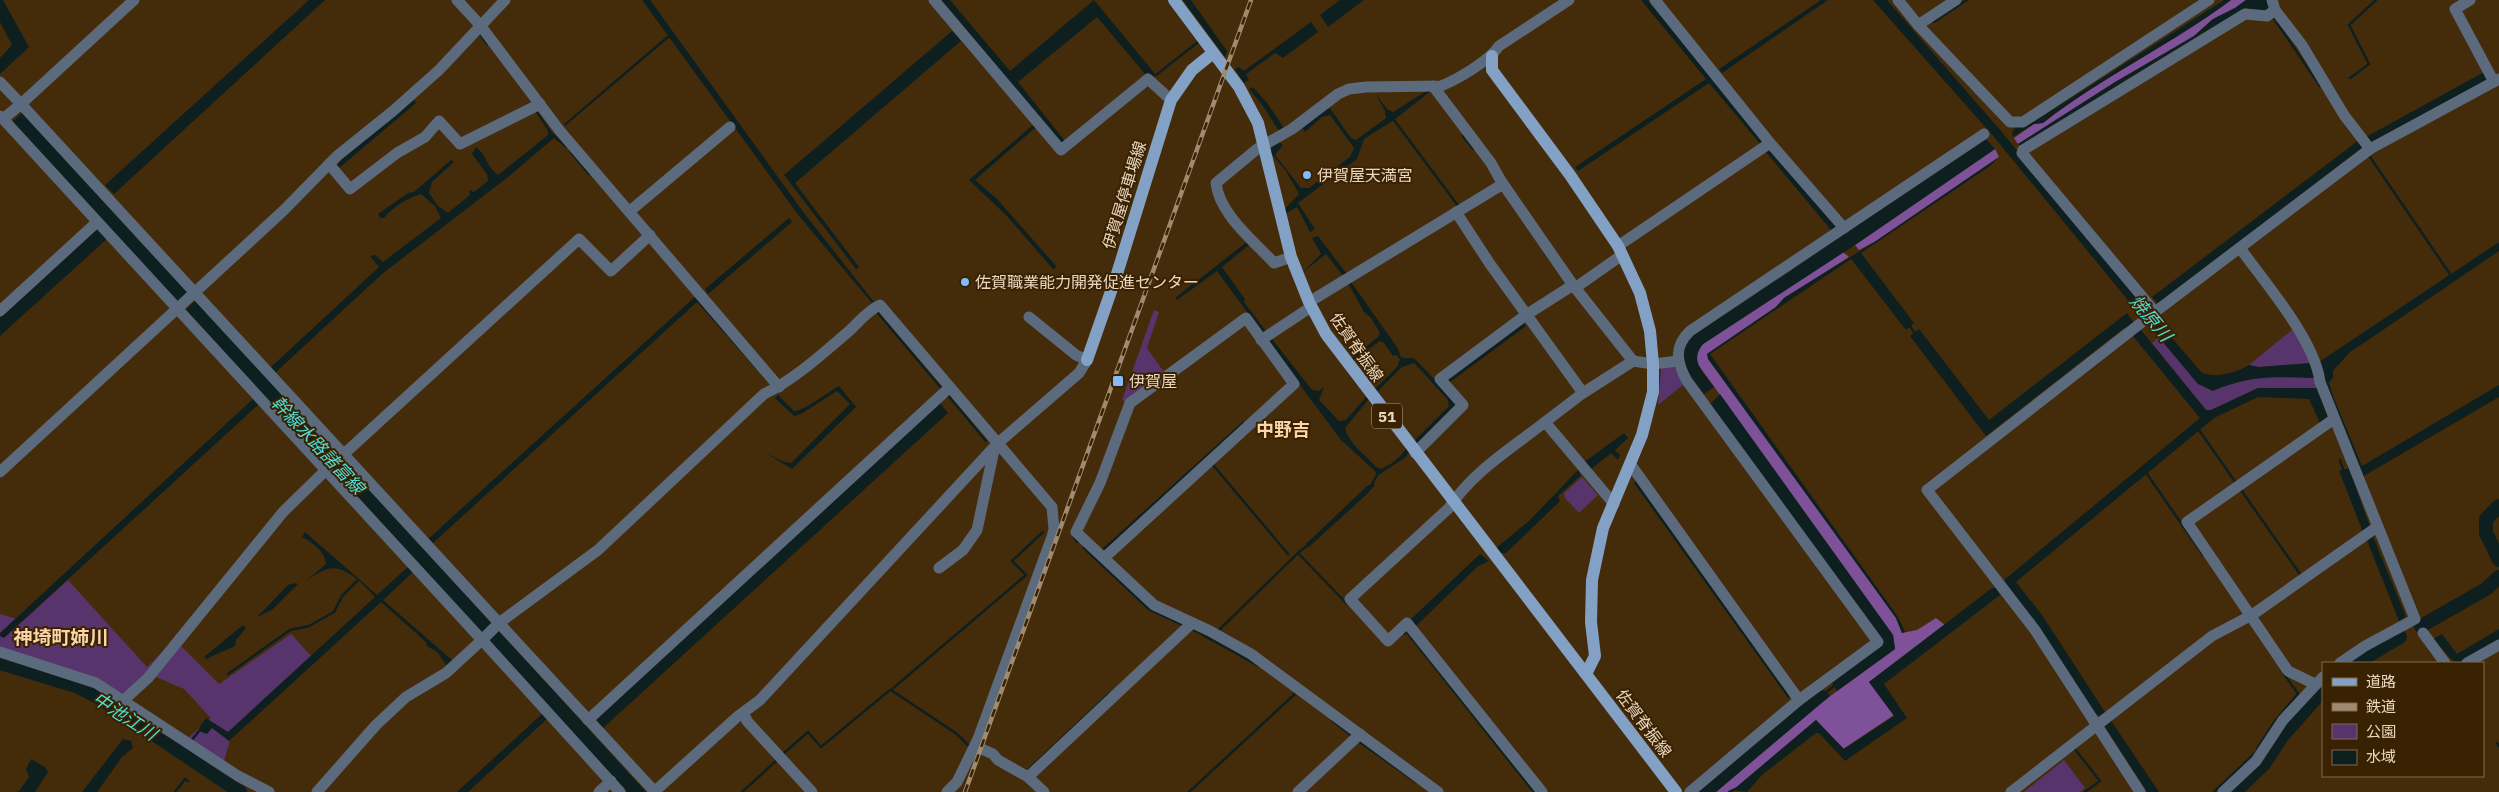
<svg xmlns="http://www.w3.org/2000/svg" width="2499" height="792" viewBox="0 0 2499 792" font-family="'IBM Plex Sans','Noto Sans JP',sans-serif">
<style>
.green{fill:#58346d}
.forest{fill:#7e5198}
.water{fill:#0e1f1f}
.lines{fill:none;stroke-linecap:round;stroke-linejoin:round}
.stream{stroke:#0e1f1f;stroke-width:2.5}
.river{stroke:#0e1f1f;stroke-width:14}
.minor{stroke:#5b6a7c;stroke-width:11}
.major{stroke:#83a1c4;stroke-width:12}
.rail-casing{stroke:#a18b70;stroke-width:4.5}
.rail{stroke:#392201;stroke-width:2.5;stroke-dasharray:8;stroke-linecap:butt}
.poi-dot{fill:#84bcfb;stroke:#392201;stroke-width:2}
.labels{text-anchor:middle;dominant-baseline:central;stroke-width:4;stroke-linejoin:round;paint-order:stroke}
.shield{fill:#392201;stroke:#b5a187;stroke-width:1}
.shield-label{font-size:15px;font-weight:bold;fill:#ead7c0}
.poi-label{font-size:16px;fill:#ead7c0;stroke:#392201;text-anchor:start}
.street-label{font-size:16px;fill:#ead7c0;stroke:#392201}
.water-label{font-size:18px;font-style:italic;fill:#50dbd7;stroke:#392201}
.neighbourhood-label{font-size:18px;font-weight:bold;fill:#fbd5a7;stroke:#392201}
.quarter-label{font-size:19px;font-weight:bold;fill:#fbd5a7;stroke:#392201}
</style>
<rect width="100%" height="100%" fill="#442c0b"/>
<g class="green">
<path d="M1154 310 1159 312 1147 348 1166 375 1127 403 1122 400Z"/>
<path d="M2292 330 2308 353 2312 363 2259 367 2249 365Z"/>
<path d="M2159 337 2198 384H2230L2263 376 2315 378 2318 388H2258L2211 410H2206L2152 343Z"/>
<path d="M1664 366 1674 367 1684 384 1658 405 1661 369Z"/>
<path d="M1582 477 1598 495 1579 513 1565 498 1564 493Z"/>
<path d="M68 580 147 667 175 640 219 684 291 634 313 658 231 736 222 769 182 743 211 718 184 689 147 673 118 700 93 684 0 654V614L23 621Z"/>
<path d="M2064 760 2085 788 2080 792H2024Z"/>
</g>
<g class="forest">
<path d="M2231 0H2246L2235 8 2213 19 2194 36 2018 144 2014 138 2034 124 2043 123C2103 76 2171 45 2231 0Z"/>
<path d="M1995 149 1999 157 1876 241 1859 250 1855 245Z"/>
<path d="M1843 252 1849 257 1784 298 1776 307 1707 354 1896 618 1902 633 1917 630 1936 618 1945 625 1869 682 1894 715 1843 749 1816 720 1731 792H1716L1818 705 1895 649 1893 635 1697 363 1696 352 1703 344Z"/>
</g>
<g class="water">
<path d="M0 0H3L29 47 0 74V58L12 45 0 22Z"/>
<path d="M309 0H325L114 194 105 185Z"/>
<path d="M642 0H650L804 213 874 302 872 303 799 216Z"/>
<path d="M939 0H950L1010 71 1094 0 1156 75 1153 77 1146 75 1097 17 1018 82 1065 141 1061 145Z"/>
<path d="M1183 0H1191L1227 51 1225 57Z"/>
<path d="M1340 0H1364L1328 27 1320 15Z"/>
<path d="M1641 0H1648L1764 141 1762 146 1709 83 1578 171 1575 167 1706 79Z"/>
<path d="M1821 0H1828L1722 73 1719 69Z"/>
<path d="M1873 0H1887L2001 131 2149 310 2141 316 1994 137Z"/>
<path d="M2224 0H2231C2171 45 2103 76 2043 123L2034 124 2013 137 2012 132 2015 128 2043 116Z"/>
<path d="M2246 0H2268L2267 4 2270 9 2266 12 2245 8 2126 80 2023 147 2018 144 2115 82 2194 36 2213 19 2235 8Z"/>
<path d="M1311 22 1318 32 1283 58 1275 53 1246 74 1249 80 1244 83 1235 69 1238 67 1244 71Z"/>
<path d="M952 31 961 41 795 183 859 267 856 269 784 175Z"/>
<path d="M662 40 664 42 565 126 564 124Z"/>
<path d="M2484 72 2488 79 2371 142 2366 137Z"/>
<path d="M1253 87 1268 104 1285 130 1279 131 1263 106 1249 89Z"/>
<path d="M1428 90H1432L1394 120 1364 139 1357 159 1298 203 1315 229 1310 232 1297 207 1285 214 1284 210 1299 194 1286 171 1271 153 1272 146 1279 142 1283 145 1275 155 1301 188H1309L1350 157 1354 148 1330 115 1322 117 1305 132 1301 126 1319 112 1330 108 1351 138 1356 140 1386 118 1385 111 1375 93 1387 109 1393 112Z"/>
<path d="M414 100 416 103 338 169 336 167 342 159Z"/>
<path d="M537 110 551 131 567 147 566 148 554 138 508 177 382 274 275 373 270 368 379 267 370 256 375 255 383 262 441 218 435 206 421 194C407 198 393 207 384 218H380L378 214 408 193 414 192 451 160 454 162 432 182 429 193 438 206 448 213 470 195 469 190 474 192 488 181 487 174 472 154 476 147C486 154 487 168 498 175L548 135V131L535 111Z"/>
<path d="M23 112 189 291 177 302 12 122Z"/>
<path d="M1033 125 1036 127 975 180 997 199 1057 267 1053 269 1006 215 969 180Z"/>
<path d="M1986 139 1995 149 1855 245 1703 344C1689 362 1703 371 1714 387L1704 394 1686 371 1683 350 1692 336Z"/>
<path d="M2359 140 2365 146 2158 304 2152 297Z"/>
<path d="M1768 150H1772L1837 227 1831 230 1766 152Z"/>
<path d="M1999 157 1990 166 1861 253 1914 323 1906 330 1851 259 1710 354 1898 617 1905 632 1902 633 1896 618 1708 359 1707 354 1776 307 1784 298 1876 241Z"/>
<path d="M789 218 792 222 708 294 705 289Z"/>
<path d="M97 228 108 238 0 336V318Z"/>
<path d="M1318 236 1347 274 1343 276 1326 254 1302 273 1321 254 1312 238Z"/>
<path d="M1248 241 1249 245 1222 267 1245 299 1244 302 1266 331 1263 334 1217 271 1177 300 1175 298Z"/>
<path d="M2499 242V251L2349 353 2333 371V378L2327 385 2319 362Z"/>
<path d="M1351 282 1397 347 1400 354 1393 356 1384 343 1380 341 1352 361 1351 359 1378 337 1380 333 1371 318 1364 312 1348 283Z"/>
<path d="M697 295 769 384 697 302 432 544 427 540Z"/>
<path d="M196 300 492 623 481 633 185 310Z"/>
<path d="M2127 313 2134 323 2126 330 2124 328 1986 436 1910 336 1919 329 1989 420Z"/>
<path d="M2154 317 2202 373C2218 378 2235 373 2249 365L2259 367 2312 363 2315 378C2276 377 2250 375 2213 391L2198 384 2147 323Z"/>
<path d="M1523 323 1526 326 1450 382 1447 378Z"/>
<path d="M2140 329 2206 410H2211L2258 388H2318L2328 418 2320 423 2309 399 2258 397 2214 418 2016 582 2042 615 2105 712 2099 716 2092 711 2004 580 2200 418 2132 335Z"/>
<path d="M1272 339 1312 390 1319 391 1324 387 1319 400 1339 421 1346 420 1366 397 1369 399 1345 428C1349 444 1365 454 1376 467L1381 469C1392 464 1400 458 1407 447L1409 451 1406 457 1377 476 1375 471 1341 440 1268 342Z"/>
<path d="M1403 358H1414L1458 404 1416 446 1413 442 1449 406 1448 400 1414 363 1402 367 1376 393 1374 390 1398 366 1399 361Z"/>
<path d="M2499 385V397L2362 477 2330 397 2333 396 2362 466Z"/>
<path d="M839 386 856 407 792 469 766 453 784 462 791 463 850 404 837 391 801 414 794 416 775 398 778 395 794 411C804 411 828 392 839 386Z"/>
<path d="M1720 394 1893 635 1895 649 1837 691 1832 683 1880 645 1710 404Z"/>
<path d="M253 399 259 404 4 638 0 636V633Z"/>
<path d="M939 402 948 413 602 729 594 720Z"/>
<path d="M1624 433 1628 438 1615 450 1620 455 1618 460 1611 453 1589 471 1583 463Z"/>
<path d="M2349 468 2370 527 2363 532 2339 471Z"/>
<path d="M1578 470 1581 475 1558 496 1560 501 1506 553H1499L1496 548 1530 520Z"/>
<path d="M1636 480 1792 696 1788 698 1634 483Z"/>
<path d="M1373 483 1375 485 1367 494 1309 547 1306 544 1367 486Z"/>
<path d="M305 532 377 595 408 567 413 572 383 600 453 661 447 666 437 652 427 646 426 642 381 602 229 741 212 728 207 734 199 731V728L206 718 228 732 375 597C365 586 345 564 328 569 321 571 313 576 307 580L326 564C325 551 313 543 302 537Z"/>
<path d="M2372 534 2406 617 2399 621 2366 538Z"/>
<path d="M1480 554 1489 561 1478 566 1416 626 1410 620Z"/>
<path d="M296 583 298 584 272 610 257 617 288 585Z"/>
<path d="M1992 588H1996L2000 595 1884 684 1907 718 1845 761 1819 733H1816L1763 774 1747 792 1733 790 1816 720 1844 749 1894 716 1869 682Z"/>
<path d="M243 625 246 628 236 640 235 646 206 659 204 657Z"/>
<path d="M2499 629V639L2458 663H2455L2433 639 2442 634 2457 654Z"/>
<path d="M499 631 646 792H627L489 641Z"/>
<path d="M1820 690 1827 691 1830 696 1716 792H1698Z"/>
<path d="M543 713 547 719 468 792H457Z"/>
<path d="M2110 719 2159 792H2147L2103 724Z"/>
<path d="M123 739 131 741 133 748 122 757 97 792H82Z"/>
<path d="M31 759 45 767 48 772 35 792H16L19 791 29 777 26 769Z"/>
</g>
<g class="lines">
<g class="stream">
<path d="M2273 17 2320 86"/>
<path d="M1934 22 1967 0"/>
<path d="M480 34 487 44"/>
<path d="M663 41 668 37"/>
<path d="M1156 75 1198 42"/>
<path d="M2350 78 2369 64 2349 25 2376 0"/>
<path d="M1394 120 1459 207"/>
<path d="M1463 136 1473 149"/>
<path d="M570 151 589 174"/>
<path d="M2370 157 2452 277"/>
<path d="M1123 220 1126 224"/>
<path d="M877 312 943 390"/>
<path d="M1909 325 1916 335"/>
<path d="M1398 355 1401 359"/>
<path d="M2328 384 2332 396"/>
<path d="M947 394 986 441"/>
<path d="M2199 430 2236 483"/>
<path d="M2340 460 2344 472"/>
<path d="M1213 465 1288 554"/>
<path d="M2147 474 2203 555"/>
<path d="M1371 486 1378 473"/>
<path d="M2241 490 2300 574"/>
<path d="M1073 535 1077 542"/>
<path d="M1084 548 1149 609 1185 626"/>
<path d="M1104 549 1243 423"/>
<path d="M1298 553 1309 544"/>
<path d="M1192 629 1257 665"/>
<path d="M1219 630 1298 553 1347 604"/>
<path d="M1404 634 1406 631 1534 792"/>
<path d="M228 674 290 630 309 626 334 612 342 596 357 581"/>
<path d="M1825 693 1834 686"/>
<path d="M1332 720 1353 737"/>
<path d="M1357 740 1416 782"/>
<path d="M191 741 199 731"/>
<path d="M2497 743 2499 746"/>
<path d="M969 746 957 734 891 690 1026 575 1012 561 1043 532"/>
<path d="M2074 748 2100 781 2085 792"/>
<path d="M2257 749 2275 721 2298 694 2284 674"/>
<path d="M784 753 808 732 821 747 890 690"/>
<path d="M1029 769 1110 693"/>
<path d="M175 792 185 779 188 781"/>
<path d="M742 792 776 761"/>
<path d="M1189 792 1296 693"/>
<path d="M1729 792 1735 789"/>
<path d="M2214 792 2255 753"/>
</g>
<g class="river">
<path d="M2499 506 2486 519V533L2499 560"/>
<path d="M2421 626 2486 589 2499 577"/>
<path d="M0 663 76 686 100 698 240 792"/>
<path d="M2356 663 2400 637"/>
<path d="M2235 792 2264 764 2283 735 2323 690"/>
</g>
<g class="minor">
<path d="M457 0 480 25 560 131 779 387"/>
<path d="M934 0 1061 150 1148 79 1171 100"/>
<path d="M1655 0 1770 143 1844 228"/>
<path d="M1898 0 1918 25 2010 122H2023L2209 0"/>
<path d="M2272 0 2275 10 2302 45 2344 115 2370 149"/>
<path d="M2470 0 2455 9 2494 82"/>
<path d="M1918 25 1956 0"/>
<path d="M0 82 21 104 134 0"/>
<path d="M1433 86 1491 163 1501 181 1573 285 1633 361 1583 393 1545 422 1614 504"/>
<path d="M0 116 3 119 21 104 499 623 598 550 764 394C794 380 822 354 848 332 858 323 868 310 880 305L1052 507 1054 529 1052 537 978 739 957 782 947 792"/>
<path d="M3 119 482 640 499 623 655 792"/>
<path d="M329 164 350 189 397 153 425 137 439 121 460 144 540 104"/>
<path d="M630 211 730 127"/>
<path d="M1456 212 1490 264 1583 393"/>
<path d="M1618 246 1770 143"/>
<path d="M2240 248C2265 283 2315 340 2320 382L2415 619 2365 646 2340 663"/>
<path d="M1291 257 1274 263C1255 242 1219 214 1216 183L1257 149 1292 129 1338 94 1349 89 1366 87 1441 86C1458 79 1489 61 1499 46L1569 0"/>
<path d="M1575 288 1622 255"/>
<path d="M1309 302 1503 184"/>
<path d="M0 311 97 222"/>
<path d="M2155 312 2022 153 2023 150 2245 14 2267 16 2275 10"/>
<path d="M1261 340 1311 307"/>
<path d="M1633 361 1653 364 1678 361"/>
<path d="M1415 453 1463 405 1440 379 1526 315 1573 285"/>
<path d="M344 454 579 239 611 271 650 235"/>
<path d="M1631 465 1799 700"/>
<path d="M0 472 283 211 337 156 393 111 439 70 505 0"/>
<path d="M1104 558 1294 384 1246 318 1130 403 1100 483 1076 532 1154 605 1210 631 1251 654 1438 792"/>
<path d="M939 568 963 550 977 530 994 450"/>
<path d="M2423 633 2445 663"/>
<path d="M0 652 96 683 238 776 269 792"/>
<path d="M2467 663 2499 645"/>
<path d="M2315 684 2288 671 2187 522 2334 419"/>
<path d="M124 700 148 678 283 512 326 470"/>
<path d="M744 714 747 721 812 792"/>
<path d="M588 720 949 388"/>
<path d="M975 746 993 754 998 760 1028 777 1044 792"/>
<path d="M1028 777 1192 623"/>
<path d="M317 792 376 725 406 697 446 673 482 640 620 792"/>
<path d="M599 792 611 781"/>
<path d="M654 792 737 717 760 700 997 444 1079 373 1087 360 1076 355 1029 317"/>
<path d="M1298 792 1360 734"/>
<path d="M1542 792 1407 623 1388 641 1350 599 1449 508C1472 472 1512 448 1545 422"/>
<path d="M1690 792 1799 700 1878 642 1687 381C1677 363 1673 347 1690 331L1984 134"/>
<path d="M2011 792 2212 636 2252 615 2377 527"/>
<path d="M2140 792 2035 630 1927 490 2155 312 2370 149 2499 79"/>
<path d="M2223 792 2256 761 2283 720 2323 677"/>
</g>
<g class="major">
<path d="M1174 0 1239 87 1258 123 1291 257 1309 302 1326 334 1676 792"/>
<path d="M1492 56V70L1570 175 1618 246 1640 293 1650 331 1653 364V392L1642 435 1603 528 1592 580 1591 622 1595 656 1586 674"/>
<path d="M1087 360 1116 277 1171 100 1192 70 1213 53"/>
</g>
<defs>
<path id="rail" d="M965 792 1251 0"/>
</defs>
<use href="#rail" class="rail-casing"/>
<use href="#rail" class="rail"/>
</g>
<g class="poi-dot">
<circle cx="1307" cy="175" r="5"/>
<circle cx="965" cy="282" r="5"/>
<rect x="1112" y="375" width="12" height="12" rx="2.5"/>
</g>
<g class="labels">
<rect class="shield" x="1372" y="403.5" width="30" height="25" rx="4"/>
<g class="shield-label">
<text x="1387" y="416">51</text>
</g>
<g class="poi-label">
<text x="1317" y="175">伊賀屋天満宮</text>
<text x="975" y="282">佐賀職業能力開発促進センター</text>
<text x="1129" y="381">伊賀屋</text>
</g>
<g class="street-label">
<text transform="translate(1124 195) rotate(-73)">伊賀屋停車場線</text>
<text transform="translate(1357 347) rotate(55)">佐賀脊振線</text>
<text transform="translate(1644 723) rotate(53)">佐賀脊振線</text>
</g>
<g class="water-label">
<text transform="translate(2151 318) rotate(50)">焼原川</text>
<text transform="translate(318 445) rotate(47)">幹線水路諸富線</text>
<text transform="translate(125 716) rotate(33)">中池江川</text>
</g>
<g class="neighbourhood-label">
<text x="1283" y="429">中野吉</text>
</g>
<g class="quarter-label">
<text x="61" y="637">神埼町姉川</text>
</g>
</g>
<rect x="2322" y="662" width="162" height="115" fill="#392201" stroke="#806a4d"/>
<rect x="2332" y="678" width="25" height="8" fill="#83a1c4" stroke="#806a4d"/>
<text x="2366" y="687" font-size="15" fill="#ead7c0">道路</text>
<rect x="2332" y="703" width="25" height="8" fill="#a18b70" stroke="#806a4d"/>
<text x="2366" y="712" font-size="15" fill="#ead7c0">鉄道</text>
<rect x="2332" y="724" width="25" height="15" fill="#58346d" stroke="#806a4d"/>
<text x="2366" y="737" font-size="15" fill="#ead7c0">公園</text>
<rect x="2332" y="750" width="25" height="15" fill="#0e1f1f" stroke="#806a4d"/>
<text x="2366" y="762" font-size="15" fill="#ead7c0">水域</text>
</svg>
